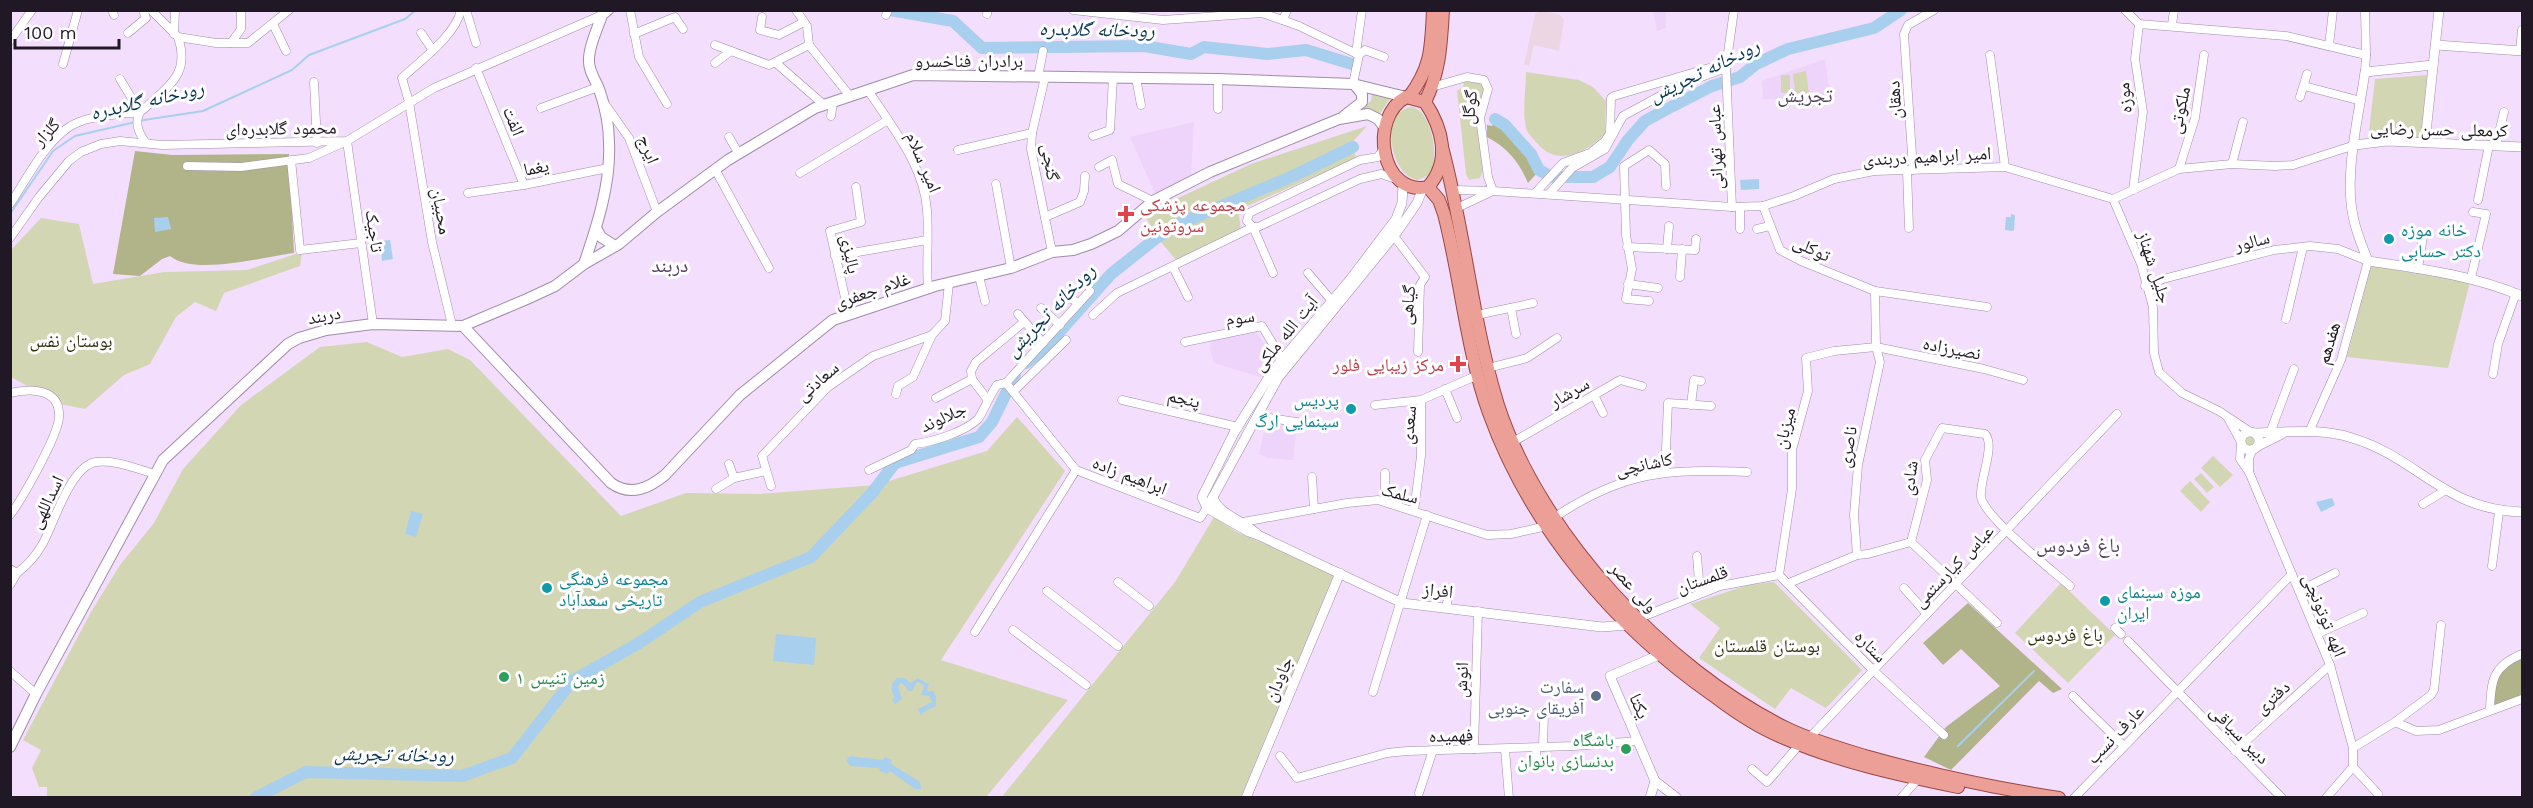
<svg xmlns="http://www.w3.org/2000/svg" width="2533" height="808" viewBox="0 0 2533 808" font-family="'Work Sans','Noto Naskh Arabic',sans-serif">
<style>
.commercial{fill:#ecd6e3}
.built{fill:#eed3fa}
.green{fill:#d3d6b3}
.forest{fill:#b0b488}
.water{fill:#a9cfee}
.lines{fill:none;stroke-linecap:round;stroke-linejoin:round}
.stream{stroke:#a9cfee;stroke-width:2}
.river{stroke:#a9cfee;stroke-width:12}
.minor-casing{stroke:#a08ca9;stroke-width:9}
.tertiary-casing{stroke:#a08ca9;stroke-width:10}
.secondary-casing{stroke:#a08ca9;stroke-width:12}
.primary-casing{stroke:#9b4641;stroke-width:14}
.minor{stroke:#fff;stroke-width:8}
.tertiary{stroke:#fff;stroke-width:9}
.secondary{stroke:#fff;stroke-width:10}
.primary{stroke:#eb9f96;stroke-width:12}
.health-dot{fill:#e0444e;stroke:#fff;stroke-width:2}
.culture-dot{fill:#0f9aa8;stroke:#fff;stroke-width:2}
.leisure-dot{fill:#2e9e5b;stroke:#fff;stroke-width:2}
.service-dot{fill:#5c6f8a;stroke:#fff;stroke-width:2}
.labels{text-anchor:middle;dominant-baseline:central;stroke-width:6;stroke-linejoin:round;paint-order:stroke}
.street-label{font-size:18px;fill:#201824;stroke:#fff}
.health-label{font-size:18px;fill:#be3a42;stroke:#fff;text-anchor:start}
.culture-label{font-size:18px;fill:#0d838f;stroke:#fff;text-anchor:start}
.park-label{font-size:18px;fill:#2e2f0c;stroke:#fff}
.leisure-label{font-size:18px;fill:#27864d;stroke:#fff;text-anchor:start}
.service-label{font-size:18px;fill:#4e5e75;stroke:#fff;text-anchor:end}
.water-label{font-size:20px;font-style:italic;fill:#083654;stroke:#fff}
.neighbourhood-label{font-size:20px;fill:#55425d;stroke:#fff}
</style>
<rect width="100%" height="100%" fill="#f4defe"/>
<path class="commercial" d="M1545 11 1560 15 1564 20 1559 51 1534 45 1529 66 1524 65 1535 14 1540 11Z"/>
<g class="built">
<path d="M1653 11 1666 12V28L1657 31Z"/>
<path d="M1825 59 1831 100 1763 99 1762 81Z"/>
<path d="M1194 122 1191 177 1155 193 1130 137Z"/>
<path d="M1252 326 1275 360 1264 378 1214 363 1210 348 1212 334Z"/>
<path d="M1267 419 1297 424 1293 460 1268 458 1259 454Z"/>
</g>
<g class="green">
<path d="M1806 71 1809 94 1795 93 1793 74Z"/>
<path d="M1526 72 1579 80 1593 87 1606 101 1605 134C1586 152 1558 168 1537 143 1533 138 1527 133 1526 128 1522 111 1526 89 1526 72Z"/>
<rect x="1781" y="75" width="9" height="18"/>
<path d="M2427 75 2421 138 2368 140 2375 79Z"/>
<path d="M1475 80 1484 83 1486 87 1477 122 1484 169 1480 178 1469 180 1466 174 1457 91 1463 87 1464 82Z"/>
<path d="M1373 90 1391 97 1379 115 1371 109 1359 110 1371 101Z"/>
<path d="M1413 107C1432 113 1440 158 1430 173 1427 177 1422 178 1417 180 1389 174 1379 109 1413 107Z"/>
<path d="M1367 126 1350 145 1287 176 1240 195 1155 234 1144 214 1251 164Z"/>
<path d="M1353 151 1357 158 1238 210 1241 229 1177 261 1160 241 1179 228Z"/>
<path d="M41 218 79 224 93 284 165 272 247 270 302 252 300 266 224 293 216 311 195 302 176 317 150 364 124 375 85 409 60 404 11 377V250Z"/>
<path d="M2371 266 2470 282 2448 368 2347 357Z"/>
<path d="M367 342 402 357 448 349 470 360 621 516 686 493 760 494 876 485 987 451 1017 417 1065 471 941 660 1068 700 986 797H47V787H39L32 768 41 750 23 740 91 612 120 565 154 523 183 469 241 405 320 347Z"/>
<circle cx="2250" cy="440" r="7"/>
<path d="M2213 456 2233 475 2220 487 2201 468Z"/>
<path d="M2201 473 2214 487 2207 493 2194 479Z"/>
<path d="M2190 481 2210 502 2201 512 2180 491Z"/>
<path d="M1214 517 1237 532 1334 574 1241 797 1001 798 1175 582Z"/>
<path d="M1774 582 1862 670 1826 708 1791 688 1775 709 1699 658 1720 628 1690 604 1748 585Z"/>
<path d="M2061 583 2115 635 2068 683 2015 633Z"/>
</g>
<g class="forest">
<path d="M1495 121C1514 131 1528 153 1538 172L1528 183C1519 162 1508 148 1487 137V125L1492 126Z"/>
<path d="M135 151 172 155 289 154 294 253C263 257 194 276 170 256L162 259 140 276 113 274Z"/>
<path d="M1968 603 2062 689 2053 693 2039 681 1951 770 1924 757 1946 727 2000 686 1961 649 1943 665 1923 643Z"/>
<path d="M2522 658V697L2493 706C2494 677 2495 669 2522 658Z"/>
</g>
<g class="water">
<path d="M1759 179V189L1741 190 1740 180Z"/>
<path d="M2011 214 2015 215 2014 231 2005 230 2006 217H2011Z"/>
<path d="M168 217 171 229 155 232 154 218Z"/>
<path d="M390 240 393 259 382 261 380 241Z"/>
<path d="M2332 498 2335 505 2321 512 2316 502Z"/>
<path d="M411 511 423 514 416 537 405 534Z"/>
<path d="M776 634 816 638 814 665 773 661Z"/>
<path d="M897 678H905L910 683 918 678 929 684 927 691H933L936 696V706L925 711 921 716 918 709 932 702 929 696 921 695 924 686 919 682 916 683 912 691H909L901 682 898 687 902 699 895 704 892 700 895 697C890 690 890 684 897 678Z"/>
<path d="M850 756 883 760 885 757 892 760 891 764 920 782 921 789H915L890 771 887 774 880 771 879 768 850 766 846 761Z"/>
</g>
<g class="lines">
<g class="stream">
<path d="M10 214 53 151 75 136 144 120 203 111 292 70 309 55 405 19 416 10"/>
<path d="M1958 746 2034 671"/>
</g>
<g class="river">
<path d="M890 10 953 21 982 48 1144 46 1191 54 1204 47 1267 54 1306 50 1352 64"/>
<path d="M1495 119 1505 125 1531 154 1539 170 1552 177H1593L1610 167 1628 140 1645 121 1667 109 1712 86 1740 77 1756 64 1788 49 1874 28 1901 10"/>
<path d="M1026 363 1046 347 1111 274 1155 239 1181 223 1293 176 1353 147"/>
<path d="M255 798 306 772 462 776 512 758 572 681 639 643 700 602 811 557 872 493 895 463 979 437 992 422 1015 375"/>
</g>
<defs>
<g id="minor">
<path d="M112 10 114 15"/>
<path d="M151 10 178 37 216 43H248L289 10"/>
<path d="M466 10 476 43"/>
<path d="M630 10 639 57 667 104"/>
<path d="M796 10 807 26 809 45 850 96"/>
<path d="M1073 10 1163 20 1262 13 1299 26 1359 55 1353 84"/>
<path d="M2125 10 2139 24 2135 59 2143 112 2133 190"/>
<path d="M2365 10 2366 55"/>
<path d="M987 14 988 10"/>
<path d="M886 15 888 10"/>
<path d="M762 17 760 30 779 35 804 22"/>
<path d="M1283 20 1287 10"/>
<path d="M273 24 286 51"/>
<path d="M2139 24 2286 36 2366 55 2365 72"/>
<path d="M2172 25 2174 10"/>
<path d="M128 33 146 18 143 10"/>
<path d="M421 33 432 49"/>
<path d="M174 34 175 10"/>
<path d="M634 34 675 17 683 29"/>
<path d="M10 41 32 10"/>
<path d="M231 43 241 29V12"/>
<path d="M715 45 769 65 809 45"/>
<path d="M2329 46 2333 10"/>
<path d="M2520 51 2522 30"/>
<path d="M1356 53 1362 10"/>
<path d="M1359 55 1365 50 1384 57"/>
<path d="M1990 55 2005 167"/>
<path d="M715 63 731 51"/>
<path d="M776 63 823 104"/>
<path d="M63 64 78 10"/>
<path d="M1726 67 1734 10"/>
<path d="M476 68 524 185"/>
<path d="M1038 77 1043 51"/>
<path d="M1045 77 1032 133 1031 149 1052 252"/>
<path d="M1136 78 1141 105"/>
<path d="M120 79 140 112"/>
<path d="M1218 79V109"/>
<path d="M314 82 317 143"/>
<path d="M2304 86 2361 101"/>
<path d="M1432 87 1467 77 1484 80 1488 89 1480 118 1488 177 1493 191 1454 190"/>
<path d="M868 90C891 126 924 165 927 210 929 236 926 263 928 289"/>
<path d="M2300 97 2307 74"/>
<path d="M605 104 629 138 657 212"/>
<path d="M541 108 598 87"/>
<path d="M140 112C134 123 139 134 146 143"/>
<path d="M831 116 833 102"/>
<path d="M1093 136 1110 130 1113 78"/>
<path d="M729 137 739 154"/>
<path d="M2496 145 2504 112"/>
<path d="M958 150 1032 133"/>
<path d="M291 160 300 250 361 243"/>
<path d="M2232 164 2243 122"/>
<path d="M187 166 241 167 309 158 347 141 373 324"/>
<path d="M1099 167 1112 160 1118 184 1153 201"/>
<path d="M2179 169 2195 118 2204 55"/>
<path d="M1907 170 1909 228"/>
<path d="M1913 170 1904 34 1908 25 1934 10"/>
<path d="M716 171 769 268"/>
<path d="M800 173 888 120"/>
<path d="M996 184 1011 268"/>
<path d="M468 193 524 185 608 168"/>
<path d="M1535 193 1563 163 1590 153 1605 141 1610 133 1611 98 1614 96 1726 63"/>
<path d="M1549 194 1572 168 1605 149 1623 116 1682 84 1726 68 1732 207"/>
<path d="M2113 199 2141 264 2153 307 2154 353 2159 372 2182 393 2219 411 2249 431"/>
<path d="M2478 200 2489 145"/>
<path d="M10 204C27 179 43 145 69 127 86 116 107 116 126 113 130 113 137 113 140 112 145 109 150 103 154 100 177 80 188 67 178 37"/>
<path d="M1763 206 1780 250 1801 261 1875 291 1987 307"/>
<path d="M1740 207V229"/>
<path d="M1457 208 1493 191 1732 207 1763 206 1794 196 1834 179 1874 171 2005 167 2113 199 2179 169 2232 164 2275 166 2293 165 2355 145"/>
<path d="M1045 217 1080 202 1084 191 1085 176"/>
<path d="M1757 229 1770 226"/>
<path d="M1394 236 1425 277 1420 285 1418 352"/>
<path d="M10 238 39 197 69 161 81 152 101 144 120 141 162 145 347 141 434 88 602 15"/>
<path d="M1627 247 1695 250 1696 239"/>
<path d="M1667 249 1669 226"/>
<path d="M835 256 927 240"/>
<path d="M1173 267 1188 297"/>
<path d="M2418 269 2423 236"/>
<path d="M1273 273 1253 227 1247 221 1249 213 1360 160 1378 157 1384 148"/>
<path d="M1308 273 1332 301"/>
<path d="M979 276 985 301"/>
<path d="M1680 277 1682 249"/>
<path d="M2471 278 2486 214 2473 212"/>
<path d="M1628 284 1658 288"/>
<path d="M2145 286 2163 279 2274 250 2310 246 2338 249 2368 261 2341 360 2309 432"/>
<path d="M1064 295 1079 303"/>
<path d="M1649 301 1626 299 1632 269 1626 235 1624 166 1649 150 1665 164 1666 186"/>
<path d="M1041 308 1060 325"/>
<path d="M1511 308 1516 334"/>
<path d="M1018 314 1043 343"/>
<path d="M849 315 830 231 861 222 856 187"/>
<path d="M1093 315 1117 293 1253 227H1258L1360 179 1381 174 1396 179"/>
<path d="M1477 315 1533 303"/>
<path d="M2286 319 2303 247"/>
<path d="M452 325 432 242 409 102 402 78C420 61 456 35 461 10"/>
<path d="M1185 342 1262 326 1282 359"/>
<path d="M1488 368 1527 358 1557 338"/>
<path d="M2493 374 2498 344 2516 293"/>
<path d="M972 379 987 399"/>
<path d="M1006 383 1076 470 1200 518 1207 508"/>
<path d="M1006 383 1090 291"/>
<path d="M1445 389 1457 418"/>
<path d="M1014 391 1066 340"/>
<path d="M10 393C31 388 61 388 59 418 57 437 23 498 10 515"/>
<path d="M896 394 898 386 913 377 932 335 945 321 949 283"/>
<path d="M1594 395 1603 413"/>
<path d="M936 398 972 379 971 371 976 362 1024 322"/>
<path d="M1122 400 1238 427"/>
<path d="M1375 405 1421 400 1478 375"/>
<path d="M1691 405 1694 380 1701 381"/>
<path d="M1257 416 1323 426"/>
<path d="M2228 418 2240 440"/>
<path d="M2270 433 2294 369"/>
<path d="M1513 442 1620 380 1642 386"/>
<path d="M2241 443 2240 459 2249 472 2330 665 2353 748V767L2326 798"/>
<path d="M729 464 734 478"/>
<path d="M869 470 911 450 915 444C932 442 965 432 978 419 982 414 991 393 997 385L1006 383"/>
<path d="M1665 472 1668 403 1711 406"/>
<path d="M2249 472V458L2253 449"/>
<path d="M1312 477 1314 509"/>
<path d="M771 486 762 456 828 387 873 356 932 335"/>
<path d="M716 489 734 478 766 471"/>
<path d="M1385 501V473"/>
<path d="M2423 504 2444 491"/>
<path d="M1414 511 1421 456V400"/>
<path d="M1555 517C1624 471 1667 469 1747 472"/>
<path d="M1243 522 1347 503 1378 500 1487 535 1511 534 1547 526"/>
<path d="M1911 542 1927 480 1925 460 1942 428 1985 434C1996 445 1979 481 1981 497 1985 518 2052 570 2070 586"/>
<path d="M1911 542 1997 623"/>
<path d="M1857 555 1854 515 1858 465 1880 362 1876 347 1875 291"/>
<path d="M1697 556 1700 593"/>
<path d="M2492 566 2499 512"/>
<path d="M10 569 17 573C28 565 35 557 42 545 54 524 70 466 96 462 114 459 137 469 155 474"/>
<path d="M1779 575 1792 489V450L1808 391 1806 358 1834 351 1876 347 1984 369 2023 380"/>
<path d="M1779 575 1874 671 1944 735"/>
<path d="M1118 582 1149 606"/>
<path d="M1789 583 1857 555 1868 554 1911 542"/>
<path d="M10 585 17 573"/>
<path d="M1904 588 1927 614"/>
<path d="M1047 591 1118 646"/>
<path d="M2299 591 2335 573"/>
<path d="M1446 608 1450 588"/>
<path d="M1637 619 1720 586 1779 575"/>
<path d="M2115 628 2121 634"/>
<path d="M1013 630 1086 685"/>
<path d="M975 632 1076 470"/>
<path d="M2317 634 2363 613"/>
<path d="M2128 641 2282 798"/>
<path d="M10 671 36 694"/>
<path d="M1373 692 1427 515"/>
<path d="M2073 696 2124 746"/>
<path d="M2490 710C2491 680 2493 666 2522 654"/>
<path d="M2395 722 2416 731 2439 730 2522 699"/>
<path d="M1810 737 2117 414"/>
<path d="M1543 747 1544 714"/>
<path d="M1536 748 1537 766"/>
<path d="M2353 748 2395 722 2431 695 2434 690 2441 625"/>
<path d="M1474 749 1478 611"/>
<path d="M1505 749 1509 798"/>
<path d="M2235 751 2330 665"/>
<path d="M1280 756 1297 778 1387 753 1407 751 1574 746 1637 741"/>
<path d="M2353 767 2378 794"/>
<path d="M1752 769 1767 782 1800 744"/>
<path d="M1419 793 1433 750"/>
<path d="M1901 798 1918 779"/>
<path d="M2074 798 2292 574"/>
</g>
<g id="tertiary">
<path d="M2436 45 2522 51"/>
<path d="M2433 65 2365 72C2359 115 2344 173 2353 216 2356 232 2362 246 2368 261 2422 269 2472 275 2522 296"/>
<path d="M2425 142 2439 10"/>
<path d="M2355 145 2387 141 2522 147"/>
<circle cx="2250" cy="441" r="9"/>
<path d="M2256 433C2287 432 2322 428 2352 438 2419 458 2444 510 2522 512"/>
<path d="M2258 446 2282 434"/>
<path d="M1207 508 1202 497 1235 431 1274 369 1349 281 1396 219 1402 203 1403 185"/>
<path d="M1207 508 1278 378 1397 232 1417 203 1423 188"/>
<path d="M1207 508 1249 532 1258 535C1246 521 1218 515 1213 497"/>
<path d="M1258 535 1402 603 1602 627 1628 625"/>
<path d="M1655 781 1677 798"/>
<path d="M1246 798 1340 573"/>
<path d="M1650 798 1655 781 1610 676 1659 655"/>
</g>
<g id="secondary">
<path d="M1344 116 1362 102V94L1354 84"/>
<path d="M596 228 601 237 615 246"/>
<path d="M584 264C597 226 611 183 609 143 609 125 605 106 599 89 595 79 588 70 589 59 589 45 598 28 602 15L608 10"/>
<path d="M463 326 611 483C631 497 649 488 665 475L740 395 833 320 935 286 1011 268 1052 252 1073 250 1091 244 1118 231 1153 201 1210 172 1339 119 1368 114 1378 119 1384 127"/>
<path d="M10 747 36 694 163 460 288 344 299 338 326 330 373 324 463 326 527 299 555 286 584 264 619 244 657 212 728 160 815 108 913 75 1218 79 1353 84 1406 97"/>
</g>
<g id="primary">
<path d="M1406 97 1425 102C1443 129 1451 161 1428 187 1381 197 1368 118 1406 97Z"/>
<path d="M1409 97C1432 66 1431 48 1433 10"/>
<path d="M1425 102C1440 72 1441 44 1443 10"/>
<path d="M1442 147C1465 232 1472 321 1498 405 1540 534 1665 668 1786 728 1810 740 1839 748 1865 756 1929 774 1994 788 2059 798"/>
<path d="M1428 187 1439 200 1444 214C1461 279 1466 349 1489 413 1530 527 1615 627 1714 696 1735 712 1759 728 1784 738 1839 762 1899 775 1958 787"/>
</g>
</defs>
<use href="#minor" class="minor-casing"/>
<use href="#tertiary" class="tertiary-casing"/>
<use href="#secondary" class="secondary-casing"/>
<use href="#primary" class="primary-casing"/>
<use href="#minor" class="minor"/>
<use href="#tertiary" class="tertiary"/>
<use href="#secondary" class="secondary"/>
<use href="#primary" class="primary"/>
</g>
<g class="health-dot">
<path d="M1123 205h6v6h6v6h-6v6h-6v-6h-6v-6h6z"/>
<path d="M1455 355h6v6h6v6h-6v6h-6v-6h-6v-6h6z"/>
</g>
<g class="culture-dot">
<circle cx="2389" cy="239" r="6"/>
<circle cx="1351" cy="409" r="6"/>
<circle cx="547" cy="588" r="6"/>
<circle cx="2105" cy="601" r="6"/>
</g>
<g class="leisure-dot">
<circle cx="504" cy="677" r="6"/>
<circle cx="1626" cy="749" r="6"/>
</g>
<circle class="service-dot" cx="1596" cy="696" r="6"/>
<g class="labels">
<g class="street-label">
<text x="969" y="60">برادران فناخسرو</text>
<text transform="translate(2124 98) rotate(-95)">موزه</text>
<text transform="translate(1894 100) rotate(-94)">دهقان</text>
<text transform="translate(1469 107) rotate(-83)">گوگل</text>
<text transform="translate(2179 110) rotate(-78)">ملکوتی</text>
<text transform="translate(514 121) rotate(68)">الفت</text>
<text transform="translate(281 128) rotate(-1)">محمود گلابدره‌ای</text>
<text transform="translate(2439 129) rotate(1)">کرمعلی حسن رضایی</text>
<text transform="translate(46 132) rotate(-46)">گلزار</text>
<text transform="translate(1715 147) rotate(-92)">عباس تهرانی</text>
<text transform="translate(649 149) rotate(68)">ایرج</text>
<text transform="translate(1927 156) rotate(-3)">امیر ابراهیم دربندی</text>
<text transform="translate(924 162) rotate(67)">امیر سلام</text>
<text transform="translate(1051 162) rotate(81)">گنجی</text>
<text transform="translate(536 167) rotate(-11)">یغما</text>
<text transform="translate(442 211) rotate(80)">محبیان</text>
<text transform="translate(375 231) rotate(82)">تاجیک</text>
<text transform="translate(2252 241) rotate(-14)">سالور</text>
<text transform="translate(1812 248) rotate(25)">توکلی</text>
<text transform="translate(851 254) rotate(79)">پالیزی</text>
<text transform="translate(2155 267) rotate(72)">جلیل شهناز</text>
<text transform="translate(872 290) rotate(-19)">غلام جعفری</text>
<text transform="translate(1407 305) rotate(-84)">گیاهی</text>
<text transform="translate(324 315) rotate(-11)">دربند</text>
<text transform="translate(1240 317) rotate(-7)">سوم</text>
<text transform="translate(1285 333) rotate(-51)">آیت الله ملکی</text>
<text transform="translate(2328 343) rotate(-73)">هفدهم</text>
<text transform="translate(1952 348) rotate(11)">نصیرزاده</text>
<text transform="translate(817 381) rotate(-41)">سعادتی</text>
<text transform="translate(1569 392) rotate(-30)">سرشار</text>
<text transform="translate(1184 398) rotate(13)">پنجم</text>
<text transform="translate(943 417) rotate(-24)">جلالوند</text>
<text transform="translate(1408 425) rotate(-85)">سعدی</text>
<text transform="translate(1784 428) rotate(-76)">میزبان</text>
<text transform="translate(1847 447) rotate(-80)">ناصری</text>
<text transform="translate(1644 464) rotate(-12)">کاشانچی</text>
<text transform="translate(1130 475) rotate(21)">ابراهیم زاده</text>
<text transform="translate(1909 478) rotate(-82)">شادی</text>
<text transform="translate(1400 493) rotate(14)">سلمک</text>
<text transform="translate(46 502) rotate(-64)">اسداللهی</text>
<text transform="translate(1953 566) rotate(-46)">عباس کیارستمی</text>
<text transform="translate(1702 579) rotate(-19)">قلمستان</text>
<text transform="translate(1634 587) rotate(48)">ولی عصر</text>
<text transform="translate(1438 590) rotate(6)">افراز</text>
<text transform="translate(2325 615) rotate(68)">الهه توتونچی</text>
<text transform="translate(1871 646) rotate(46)">ستاره</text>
<text transform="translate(1278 679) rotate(-67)">جاودان</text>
<text transform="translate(1461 680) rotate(-88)">انوش</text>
<text transform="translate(2272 697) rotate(-42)">دفتری</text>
<text transform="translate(1640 706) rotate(67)">یکتا</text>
<text transform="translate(2115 734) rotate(-46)">عارف نسب</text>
<text transform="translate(2240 734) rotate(45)">دبیر سیاقی</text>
<text transform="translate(1451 735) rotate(-1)">فهمیده</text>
</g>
<g class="health-label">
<text x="1140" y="204">مجموعه پزشکی<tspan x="1140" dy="21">سروتونین</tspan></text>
<text x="1444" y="364" text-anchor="end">مرکز زیبایی فلور</text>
</g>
<g class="culture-label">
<text x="2401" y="229">خانه موزه<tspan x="2401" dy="21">دکتر حسابی</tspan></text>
<text x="1339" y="399" text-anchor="end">پردیس<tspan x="1339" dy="21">سینمایی ارگ</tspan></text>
<text x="559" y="578">مجموعه فرهنگی<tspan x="559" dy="21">تاریخی سعدآباد</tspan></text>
<text x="2117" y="591">موزه سینمای<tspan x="2117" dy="21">ایران</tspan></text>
</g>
<g class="park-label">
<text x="71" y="340">بوستان نفس</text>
<text x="2065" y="634">باغ فردوس</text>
<text x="1767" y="645">بوستان قلمستان</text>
</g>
<g class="leisure-label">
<text x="516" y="677">زمین تنیس ۱</text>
<text x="1614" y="739" text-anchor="end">باشگاه<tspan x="1614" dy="21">بدنسازی بانوان</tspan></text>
</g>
<g class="service-label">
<text x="1584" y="686">سفارت<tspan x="1584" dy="21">آفریقای جنوبی</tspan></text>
</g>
<g class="water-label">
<text transform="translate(1097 29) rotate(1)">رودخانه گلابدره</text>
<text transform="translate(1704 70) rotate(-26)">رودخانه تجریش</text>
<text transform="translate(147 100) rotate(-13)">رودخانه گلابدره</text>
<text transform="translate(1050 310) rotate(-46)">رودخانه تجریش</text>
<text transform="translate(394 754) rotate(1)">رودخانه تجریش</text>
</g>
<g class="neighbourhood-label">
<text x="1805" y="95">تجریش</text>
<text x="670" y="265">دربند</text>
<text x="2078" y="545">باغ فردوس</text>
</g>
</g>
<rect width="2533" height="808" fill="none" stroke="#201824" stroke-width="24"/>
<path d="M15 39v9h104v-9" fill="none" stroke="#201824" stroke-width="3"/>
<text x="24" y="39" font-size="18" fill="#201824" stroke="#ffffff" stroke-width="4.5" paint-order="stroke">100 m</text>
</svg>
